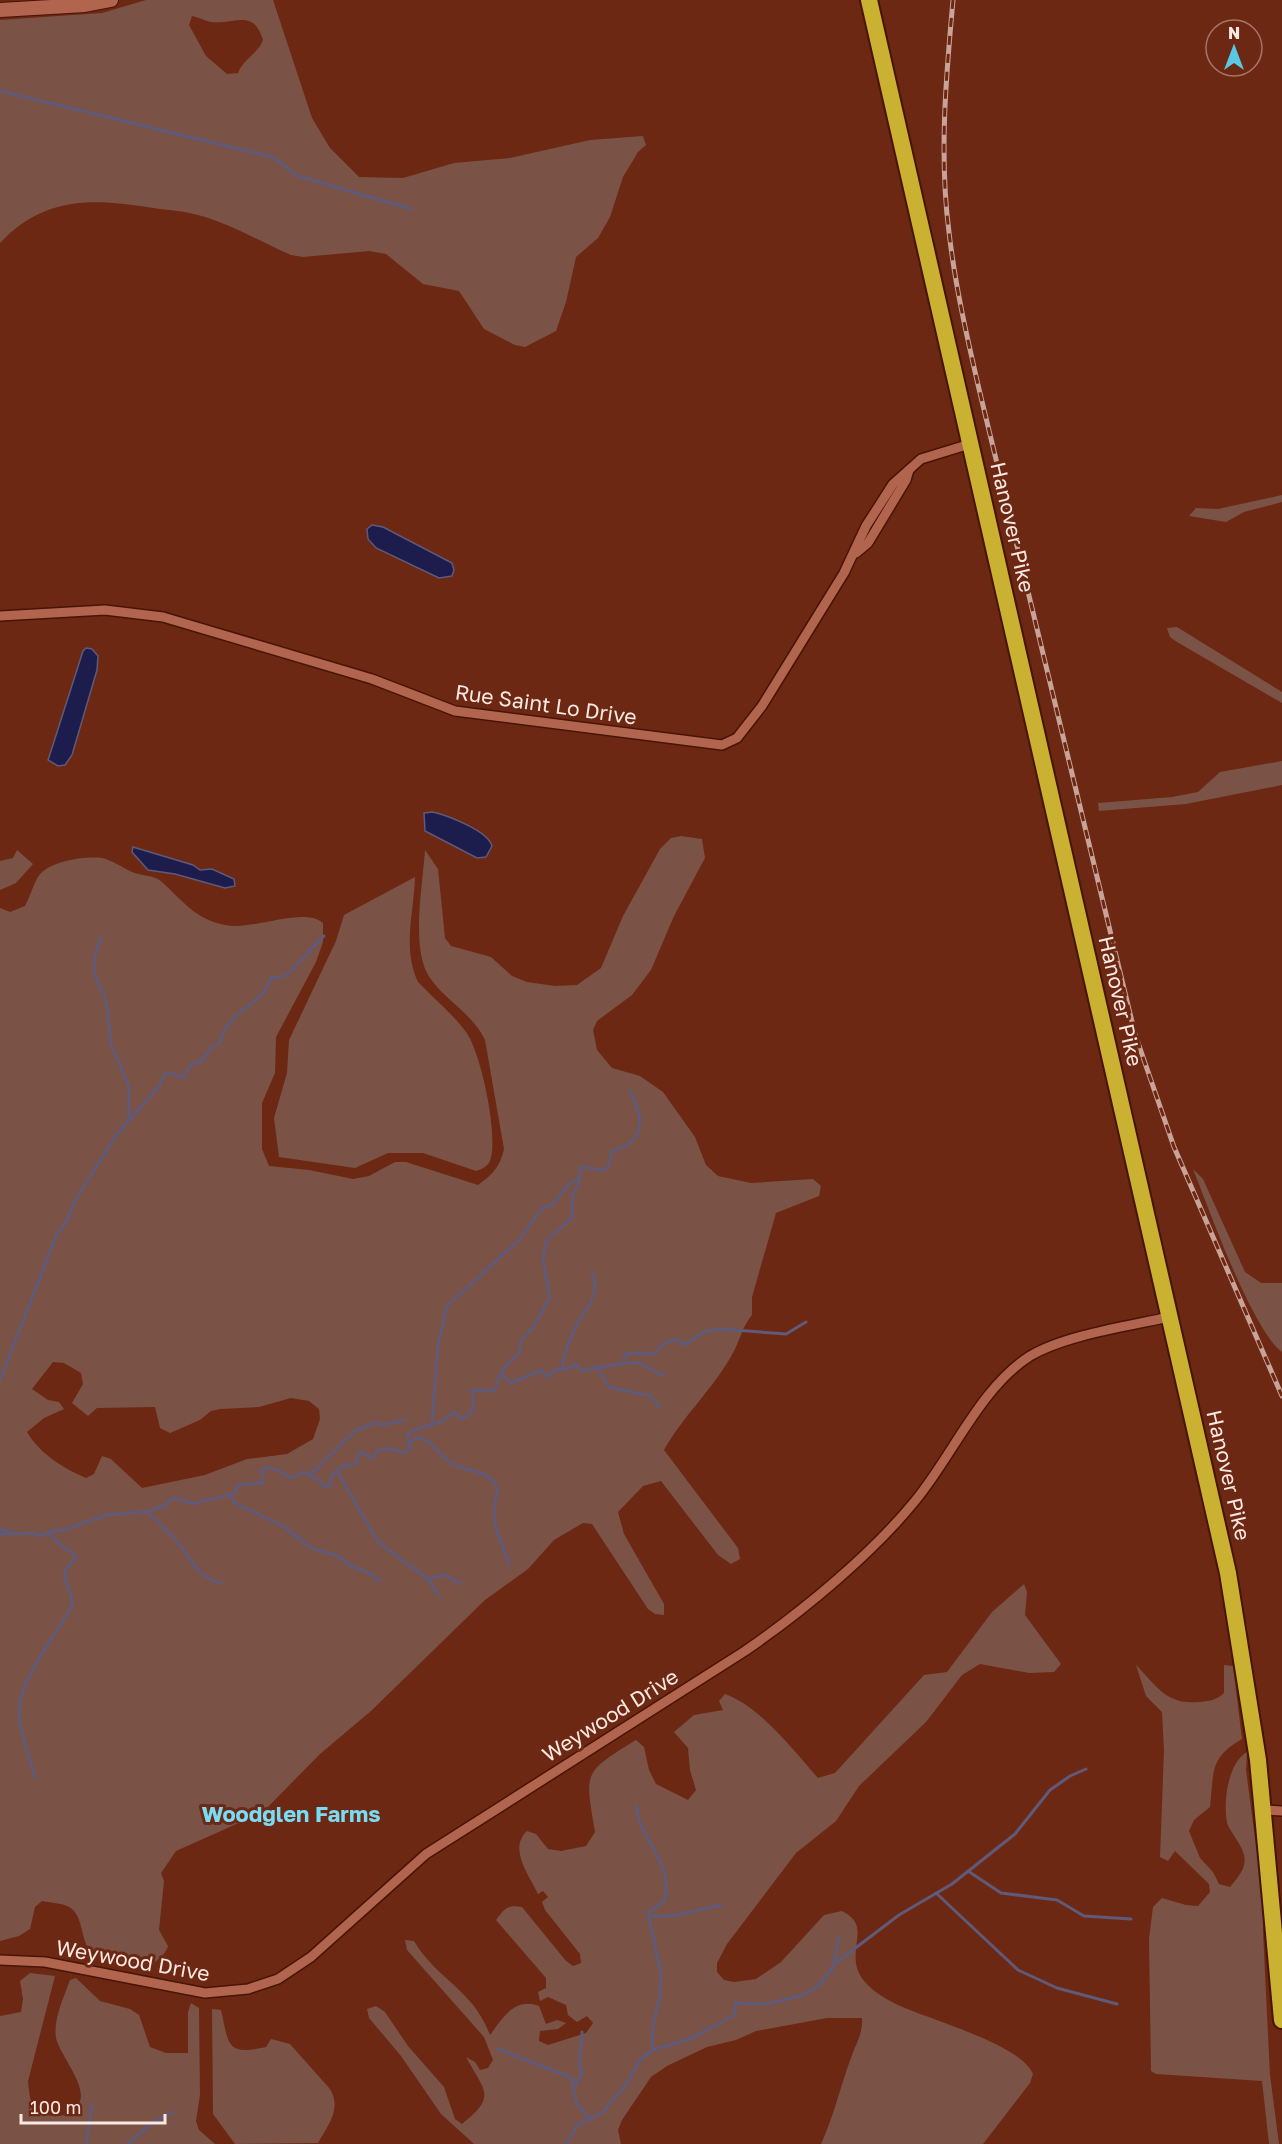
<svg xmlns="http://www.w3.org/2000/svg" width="1282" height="2144" viewBox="0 0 1282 2144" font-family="'Golos Text',sans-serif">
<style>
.green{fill:#7b5246;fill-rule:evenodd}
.water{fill:#1c1d4c;stroke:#5f5a79;stroke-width:1.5}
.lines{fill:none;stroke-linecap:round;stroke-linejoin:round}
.stream{stroke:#5f5a79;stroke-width:3}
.street-casing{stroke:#481405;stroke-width:12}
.secondary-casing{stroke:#481405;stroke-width:16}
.highway-casing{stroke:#481405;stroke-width:20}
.street{stroke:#b1654f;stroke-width:9}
.secondary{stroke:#b1654f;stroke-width:14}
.highway{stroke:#cbb131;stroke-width:16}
.rail-casing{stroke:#c8a399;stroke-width:5}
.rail{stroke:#6d2813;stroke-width:3;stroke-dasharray:9;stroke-linecap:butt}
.labels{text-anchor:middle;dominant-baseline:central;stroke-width:6;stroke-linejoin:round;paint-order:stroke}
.street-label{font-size:21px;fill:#fae8e3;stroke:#6d2813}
.neighbourhood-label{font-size:22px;font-weight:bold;fill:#79dcf7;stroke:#6d2813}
</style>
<rect width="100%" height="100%" fill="#6d2813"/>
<g class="green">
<path d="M146 0H273L312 118 330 148 359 177 403 178 454 163 510 158 590 140 643 136 646 145 638 152 623 177 610 217 598 238 576 257 566 302 556 331 525 347 515 345 484 329 459 291 423 284 386 254 369 251 303 257 291 255C261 242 229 223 198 215 184 211 167 210 153 208 93 198 44 196 0 243V20L102 13ZM192 16C198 17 205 21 211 22 235 25 253 8 263 40 258 54 244 58 238 73L227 74 206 56 189 25Z"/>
<path d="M1282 495V502L1244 512 1226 522 1189 516 1196 508 1218 509Z"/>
<path d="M1177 627 1282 692V703L1177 642 1170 637 1167 628Z"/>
<path d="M1282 761V785L1186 804 1099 811 1098 803 1172 797 1198 792 1220 772Z"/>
<path d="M681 836 702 839 705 858 674 916 651 970 632 995 597 1021 593 1030 597 1050 612 1068 640 1076 663 1092 695 1137 706 1165 718 1176 751 1183 813 1179 821 1186 819 1196 776 1213 752 1297V1315C742 1327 740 1340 733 1353 714 1388 683 1416 664 1450L738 1548 740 1559 731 1564 718 1555 661 1481 643 1486 618 1512 624 1534 664 1604V1615L655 1614 648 1609 592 1524 583 1523 554 1540 528 1569 485 1600 371 1711 320 1754 263 1812 176 1851 161 1873 164 1881 159 1930 168 1946C158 1976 105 1973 89 1949 81 1938 83 1920 73 1910 67 1903 52 1903 42 1901L35 1907 30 1929 19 1936 0 1941V908L10 912 25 906C30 897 33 885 38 877 48 861 85 856 102 858 112 860 123 868 132 872 141 876 155 875 162 882 183 901 195 919 225 925 253 931 304 906 323 923V942L316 962 276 1037 275 1073 262 1103V1149L269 1166 309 1170 353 1179 369 1176 395 1162H406L478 1185C492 1175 500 1167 504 1149L485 1040C473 1014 446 1001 430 978 410 950 423 883 425 850L438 869 445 938 451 946 491 957 512 976 527 982 555 986 577 985 601 968 623 916 660 849 671 838ZM53 1362 64 1363 81 1373 83 1384 72 1403 88 1416 97 1408 155 1407 160 1428 170 1433 200 1420 211 1411 220 1409 259 1407 291 1398 309 1401 319 1409 320 1419 313 1439 287 1454 247 1459 205 1475 142 1488 111 1459 102 1456 94 1474 86 1478C63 1468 40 1454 27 1432L44 1418 64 1409 59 1402 48 1400 32 1389Z"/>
<path d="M17 850 33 864 16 883 0 890V861L13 858Z"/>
<path d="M415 877C414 912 402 949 418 982 433 998 453 1014 466 1032 481 1052 499 1137 490 1161 487 1167 482 1169 476 1171L423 1153H388L355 1168 279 1157 274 1118 287 1073 289 1040 336 941 344 915Z"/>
<path d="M1193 1169 1203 1179 1245 1272 1261 1283H1282V1352C1252 1330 1209 1209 1193 1169Z"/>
<path d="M1024 1584 1027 1592 1025 1615 1061 1664 1054 1672 1029 1673 980 1664 962 1675 926 1722 859 1786 836 1821 796 1853 727 1944 717 1963V1972L724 1980 734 1982 756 1979 781 1962 824 1915 842 1911C868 1924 853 1940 856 1963 858 1981 877 1994 892 2002 924 2019 1019 2042 1033 2074L1030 2083 983 2144H821C834 2116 840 2087 851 2058 856 2043 863 2034 862 2018H827L756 2031 736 2040 707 2047 667 2066 651 2077 622 2120 618 2130 621 2144H474L441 2114 401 2056 369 2018 367 2009 376 2006 385 2012 408 2046 444 2087 455 2119 462 2124C497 2096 485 2092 466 2057L475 2062 480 2070 488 2068 493 2060 484 2037 407 1950 405 1940 414 1941C437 1980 473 1989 490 2035 503 2018 514 1997 539 2006L546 2024 557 2020 566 2023 558 2029 540 2031 539 2041 548 2045 586 2033 593 2023 587 2016 577 2022 568 2015 566 2005 548 1997 540 2001 538 1992 546 1988V1978L496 1920C504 1909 508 1904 522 1907L566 1961 573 1966 581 1963 580 1954 545 1910 542 1902 548 1897 543 1891 538 1894C529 1875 508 1849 527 1831L536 1834 548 1849 561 1851 586 1846 595 1832C585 1772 582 1773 636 1740L644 1747 649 1770 656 1784 688 1800 696 1790 690 1770 688 1748 674 1732 694 1715 723 1710 719 1701 725 1694C761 1707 793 1750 818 1778L835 1773 924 1675 947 1672 992 1612Z"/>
<path d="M1136 1665C1156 1685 1166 1705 1198 1702 1209 1701 1215 1701 1224 1693V1665L1233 1666 1242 1739C1209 1758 1214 1772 1210 1807L1194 1820 1189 1831 1200 1858 1213 1872 1219 1884 1230 1887C1249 1865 1249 1858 1233 1834 1231 1830 1227 1826 1227 1822 1223 1801 1228 1763 1247 1752L1246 1770 1264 1906 1263 1932 1270 2075 1279 2144H1269L1262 2081 1156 2074 1151 2071 1149 1939 1153 1907 1162 1898 1186 1905 1198 1906 1210 1892 1209 1884 1175 1851 1168 1861 1160 1857 1164 1750 1162 1712 1146 1696Z"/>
<path d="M30 1973 55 1976 28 2081C29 2089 29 2100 34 2107 45 2121 74 2119 80 2101 86 2084 60 2055 56 2038 53 2019 64 1997 70 1980L76 1978 100 2001 130 2009 139 2015 150 2047 166 2053H188V2012L191 2003 199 2008 200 2095 196 2121 199 2130 215 2144H0V2016L21 2012 23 1999 20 1981Z"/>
<path d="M212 2009 221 2010C229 2045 226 2056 266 2047L271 2039 290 2044 330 2089C342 2109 328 2125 318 2143L235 2144 213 2114Z"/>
</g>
<g class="water">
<path d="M372 525 383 527 452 563 454 570 452 576 439 578 376 548 368 539 367 529Z"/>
<path d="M86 648 92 649 98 656 97 670 72 755 65 765 58 766 48 760 50 754 83 651Z"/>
<path d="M433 812C449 816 488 831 492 846L486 857 477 858 425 831 424 813Z"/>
<path d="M133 847 193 865 200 870 212 869 234 879 235 886 225 888 175 874 148 870 132 852Z"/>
</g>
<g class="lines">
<g class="stream">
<path d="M0 91 272 157 298 176 411 209"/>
<path d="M101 937 94 960V973L106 1000 111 1044 129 1087V1118"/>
<path d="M623 1363 627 1353 653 1354 665 1343 677 1339 684 1345 706 1331 721 1329 786 1334 806 1322"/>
<path d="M597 1366 609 1387 650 1396 660 1407"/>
<path d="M562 1368C564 1353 570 1338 577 1324 587 1308 601 1292 592 1273"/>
<path d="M502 1374 511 1383 541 1370 547 1377 555 1370 571 1368 575 1364 582 1371C589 1369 633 1361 638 1363 647 1365 655 1373 664 1375"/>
<path d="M0 1380 57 1234 67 1221 74 1202 117 1134 160 1085 164 1075 172 1073 183 1078 192 1063 201 1062 212 1047 220 1043C221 1022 252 1005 264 992 267 988 269 982 271 978 276 976 281 978 285 976 289 974 317 942 324 936"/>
<path d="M432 1423 438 1345 447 1306 520 1239 542 1208 552 1205 568 1185 577 1180"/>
<path d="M408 1443 419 1437C434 1442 439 1455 451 1463 462 1470 480 1470 490 1478 503 1488 494 1499 494 1512 494 1532 505 1547 509 1565"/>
<path d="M337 1471 378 1542 428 1579 439 1596"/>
<path d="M309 1476 355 1431 374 1423 383 1425 405 1420"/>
<path d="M229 1495 235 1503 283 1526 311 1548 338 1556 351 1566 369 1573 380 1581"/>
<path d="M147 1512C157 1521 166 1530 175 1539 191 1556 195 1578 221 1583"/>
<path d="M0 1529 10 1532"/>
<path d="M0 1534 35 1533 40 1536 55 1530 61 1531 106 1515 152 1511 158 1507 165 1506 168 1501 174 1498 195 1504C208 1498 223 1499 236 1492L237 1485 263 1483 261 1470C271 1465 283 1472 291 1478L304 1472 319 1480 324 1486H330L332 1474 344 1466 356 1464 358 1454 362 1452 372 1458 379 1450 392 1449 403 1453 410 1449 407 1436C415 1426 427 1427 438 1423 444 1422 448 1415 454 1412L461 1418 467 1417 474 1408 472 1390 494 1391 502 1370 519 1353 521 1340 533 1328 550 1297 543 1260 546 1241 572 1218 573 1193 578 1187 581 1167 604 1170 609 1165 612 1151C617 1148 625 1148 629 1144 647 1128 639 1109 630 1091"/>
<path d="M428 1579 445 1575 461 1584"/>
<path d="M35 1778C31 1758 20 1736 19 1715 17 1681 57 1634 73 1604 72 1594 63 1578 65 1572 67 1566 74 1562 76 1556L55 1540 49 1532"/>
<path d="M637 1805C634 1832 677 1866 664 1901L648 1913 661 1974 660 1997 653 2025 652 2050"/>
<path d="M968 1871 1001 1893 1057 1900 1084 1916 1131 1919"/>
<path d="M936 1893 1018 1970 1057 1988 1117 2004"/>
<path d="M649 1917 677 1915 721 1905"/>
<path d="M837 1962 899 1915 952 1884 1015 1834 1050 1790 1070 1776 1086 1769"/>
<path d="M498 2049 572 2078 576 2102 591 2120"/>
<path d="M575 2086 582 2073C576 2060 583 2047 582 2032"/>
<path d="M86 2144 92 2104"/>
<path d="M128 2144 153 2122 173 2112"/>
<path d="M566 2144 578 2124 602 2113 628 2082 639 2061 652 2050 690 2039 733 2016 736 2003 767 2004 804 1995 819 1985 833 1967 839 1938"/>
</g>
<defs>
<g id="street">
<path d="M856 553 868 543 906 480 909 470"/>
<path d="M0 616 105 610 163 617 372 679 455 711 722 745 737 738 762 706 844 573 866 526 893 484 921 459 970 444"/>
<path d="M1264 1810 1282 1811"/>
<path d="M0 1960 45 1962 205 1993 248 1989 278 1979 311 1957 426 1854 745 1651C803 1611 871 1555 915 1501 953 1455 980 1388 1030 1356 1065 1335 1129 1326 1169 1317"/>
</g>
<path id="secondary" d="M0 10 85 5 111 0"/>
<path id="highway" d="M869 0 1228 1573 1258 1760 1282 2020"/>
</defs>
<use href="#street" class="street-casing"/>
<use href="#secondary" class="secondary-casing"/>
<use href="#highway" class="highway-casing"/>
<use href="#street" class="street"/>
<use href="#secondary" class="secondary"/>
<use href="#highway" class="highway"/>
<defs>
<path id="rail" d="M953 0C946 77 939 155 949 232 955 285 967 337 979 389L1135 1034 1174 1147 1282 1396"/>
</defs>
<use href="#rail" class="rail-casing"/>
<use href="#rail" class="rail"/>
</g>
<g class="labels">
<g class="street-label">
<text transform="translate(1013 527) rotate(77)">Hanover Pike</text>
<text transform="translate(546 704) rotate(8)">Rue Saint Lo Drive</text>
<text transform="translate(1121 1001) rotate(77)">Hanover Pike</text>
<text transform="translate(1229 1475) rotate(77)">Hanover Pike</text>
<text transform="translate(610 1715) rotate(-32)">Weywood Drive</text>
<text transform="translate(133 1960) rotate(10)">Weywood Drive</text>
</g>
<g class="neighbourhood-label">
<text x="291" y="1813">Woodglen Farms</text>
</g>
</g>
<g transform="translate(1234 48)"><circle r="28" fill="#6d2813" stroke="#a57566" stroke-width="1.5"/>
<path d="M0-4.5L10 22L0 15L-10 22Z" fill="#59c8e4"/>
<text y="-9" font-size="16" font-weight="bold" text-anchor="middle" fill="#fae8e3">N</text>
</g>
<path d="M21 2114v9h144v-9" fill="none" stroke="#fae8e3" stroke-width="3"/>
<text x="30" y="2114" font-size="18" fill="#fae8e3" stroke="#6d2813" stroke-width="4.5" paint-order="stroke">100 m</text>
</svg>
